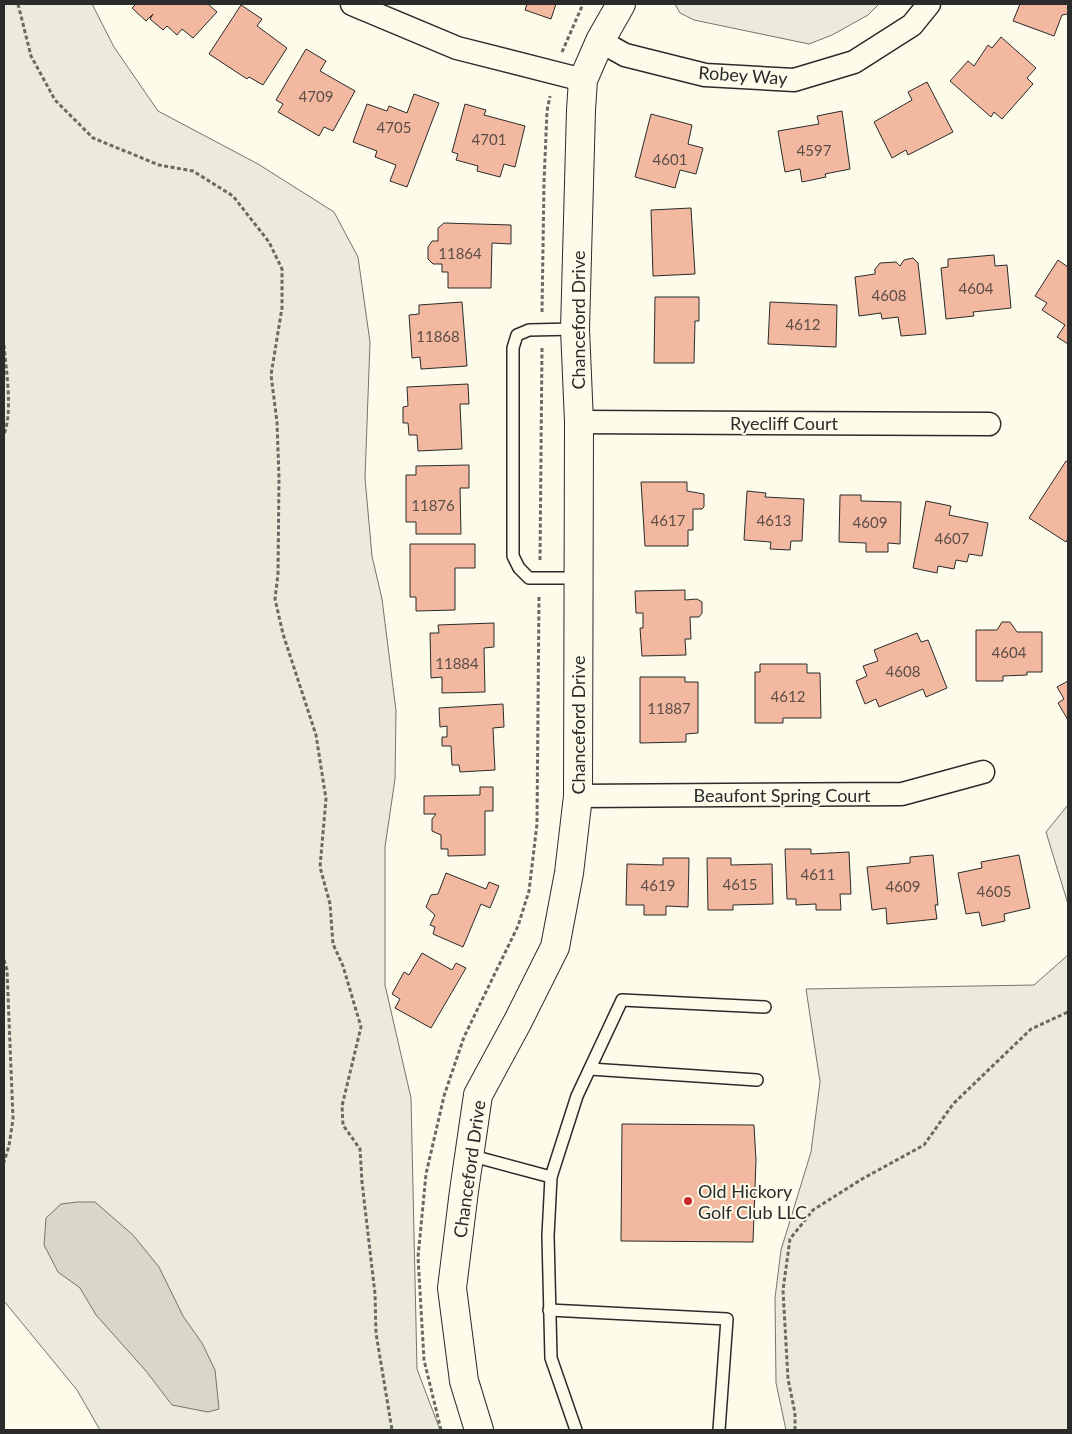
<svg xmlns="http://www.w3.org/2000/svg" width="1072" height="1434" viewBox="0 0 1072 1434" font-family="Lato,sans-serif">
<style>
.green{fill:#ecebdb;stroke:#74746e}
.water{fill:#d8d7c9;stroke:#74746e}
.building{fill:#f2b8a0;stroke:#2b2b2b}
.lines{fill:none;stroke-linecap:round;stroke-linejoin:round}
.lane-casing{stroke:#2b2b2b;stroke-width:14}
.street-casing{stroke:#2b2b2b;stroke-width:25}
.secondary-casing{stroke:#2b2b2b;stroke-width:30}
.path{stroke:#6a6964;stroke-width:3;stroke-dasharray:4 2.5;stroke-linecap:butt}
.lane{stroke:#fdfbea;stroke-width:11}
.street{stroke:#fdfbea;stroke-width:22}
.secondary{stroke:#fdfbea;stroke-width:28}
.poi-dot{fill:#c62828;stroke:#fdfbea;stroke-width:2}
.labels{text-anchor:middle;dominant-baseline:central;stroke-width:4;stroke-linejoin:round;paint-order:stroke}
.number-label{font-size:15px;fill:#5d4e48}
.street-label{font-size:18px;fill:#2b2b2b;stroke:#fdfbea}
.poi-label{font-size:18px;fill:#2b2b2b;stroke:#fdfbea;text-anchor:start}
</style>
<rect width="100%" height="100%" fill="#fdfbea"/>
<g class="green">
<path d="M4 4H92L114 47 158 111 258 164 334 212 358 257 370 342 365 478 372 556 382 599 396 711 395 779 385 847V985L411 1098 417 1369 440 1430H100L77 1390 4 1301Z"/>
<path d="M675 4H879L868 15 832 35 809 44 694 20 680 13Z"/>
<path d="M1068 805V904L1046 832Z"/>
<path d="M1068 955V1430H786L776 1383 775 1298 781 1250 811 1152 820 1082 806 989 1034 985Z"/>
</g>
<path class="water" d="M77 1202H95L133 1235 159 1267 183 1316 202 1343 215 1370 219 1409 208 1412 172 1405 146 1371 96 1315 80 1288 58 1272 44 1245 46 1218 61 1204Z"/>
<g class="building">
<path d="M136 4H208L217 12 193 38 182 29 177 35 167 26 163 30 150 19 153 14 146 21 132 8Z"/>
<path d="M527 4H556L551 19 525 10Z"/>
<path d="M1020 4H1068V14L1062 15 1054 36 1013 21Z"/>
<path d="M241 5 262 19 257 26 287 48 263 85 249 77 247 79 209 54Z"/>
<path d="M1001 37 1036 68 1027 78 1033 84 1002 119 994 112 991 117 950 81 968 61 974 66 988 45 992 48Z"/>
<path d="M306 49 326 61 320 71 355 91 333 131 324 127 319 136 278 112 283 104 276 100Z"/>
<path d="M927 82 953 132 908 155 906 150 892 158 874 122 912 100 908 92Z"/>
<path d="M414 94 439 103 407 187 390 181 396 165 375 157 377 151 353 142 367 104 387 111 389 106 407 113Z"/>
<path d="M465 104 486 110 484 115 525 126 515 167 504 164 500 177 477 171 478 166 456 160 458 154 452 152Z"/>
<path d="M842 111 850 169 825 174 826 177 802 182 800 169 785 172 778 131 819 124 817 116Z"/>
<path d="M651 114 692 125 688 144 703 148 696 174 680 170 675 188 635 177Z"/>
<path d="M691 208 695 274 653 276 651 210Z"/>
<path d="M444 223 511 225V244L492 243 491 288H448V272H442V264H433L428 259V247L432 241H438V228Z"/>
<path d="M994 255 995 266 1007 265 1011 308 973 312 974 316 946 319 941 268 948 267V259Z"/>
<path d="M913 258 918 263 926 334 901 336 898 317 882 319 881 313 859 316 855 277 875 274V269L880 263 896 262 900 266 904 260Z"/>
<path d="M1058 260 1068 267V344L1057 337 1065 325 1042 310 1047 303 1035 296Z"/>
<path d="M655 297H699V321H695L694 363H654Z"/>
<path d="M462 302 467 366 421 369 420 357 412 358 409 315 419 314V305Z"/>
<path d="M770 302 837 305 836 347 768 344Z"/>
<path d="M468 384 469 404H460L462 449 418 451 417 435H409L408 423H403V407L408 406 407 387Z"/>
<path d="M1066 461 1068 462V538L1066 542 1029 518Z"/>
<path d="M469 465V488H460L461 534H416V522H406V475H416V466Z"/>
<path d="M641 482H687V491L704 494V507L702 509H693V530H688V546H645Z"/>
<path d="M747 491 766 493 765 497 804 499 802 541H791L790 550 770 549 771 542 744 540Z"/>
<path d="M840 495H861V501L901 502 900 544 888 543V552H866V543L839 542Z"/>
<path d="M926 501 951 506 949 515 988 523 982 556 969 554 967 562 956 560 954 569 938 566 937 573 913 568Z"/>
<path d="M410 544H475V568H455V610L416 611V597H410Z"/>
<path d="M685 590V600L697 599 702 602V613L699 617H690L691 639H685L686 655 642 656 640 628H643V613H636L635 591Z"/>
<path d="M1002 622H1010L1017 632H1042V672H1027V675L1003 676V681H976V630H997Z"/>
<path d="M494 623V647L484 648 485 692 442 693V677L431 678 430 633H439L438 625Z"/>
<path d="M917 633 921 642 928 640 947 688 926 697 923 689 879 707 876 699 865 704 856 681 867 676 863 666 878 661 874 650Z"/>
<path d="M760 664H807V673H820L821 718H783V723H755V672H760Z"/>
<path d="M640 677H685V682H698V733L686 734V742L640 743Z"/>
<path d="M1068 681V720L1058 703 1064 699 1057 687Z"/>
<path d="M503 704 504 727 493 728 495 770 460 772 459 765H452L451 746H442V737H447V726L440 727 439 708Z"/>
<path d="M480 787H493V811H485V855L448 856V849H441V835L432 831V819L436 814H424V796L480 795Z"/>
<path d="M785 849H811V854L849 852 851 894H840L841 910H816V904L796 905V899H787Z"/>
<path d="M933 855 938 905H935L937 919 887 924 886 908 872 910 867 867 910 863V857Z"/>
<path d="M1019 855 1030 908 1004 914 1005 921 982 926 979 912 966 914 958 873 982 868 981 862Z"/>
<path d="M663 858H689L688 907 666 906V915H644V905H626L627 864 663 865Z"/>
<path d="M707 858H731V865L772 864 773 904 733 905V910H708Z"/>
<path d="M446 873 486 889 489 882 499 886 490 908 481 904 463 947 433 934 435 927 430 925 435 915 426 907 431 895 438 894Z"/>
<path d="M422 953 452 970 456 963 466 968 431 1028 395 1008 400 999 392 994 404 972 409 975Z"/>
<path d="M622 1124 754 1125 756 1160 753 1242 621 1241Z"/>
</g>
<g class="lines">
<defs>
<g id="lane">
<path d="M575 329 529 330 517 335 513 348V556L519 568 529 578H579"/>
<path d="M590 1069 757 1080"/>
<path d="M469 1155 551 1177 577 1096 622 1000 765 1007"/>
<path d="M551 1177 548 1236 551 1358 576 1430"/>
<path d="M549 1310 727 1319 719 1430"/>
</g>
<g id="street">
<path d="M352 4 457 48 583 80"/>
<path d="M600 41 625 55 705 75 794 80 854 62 912 25 929 4"/>
<path d="M579 422 989 424"/>
<path d="M578 796 902 794 983 772"/>
</g>
<path id="secondary" d="M479 1430 464 1381 452 1288 464 1191 478 1095 518 1021 555 947 569 873 578 796 579 422 575 329 581 110 583 80 600 41 621 4"/>
</defs>
<use href="#lane" class="lane-casing"/>
<use href="#street" class="street-casing"/>
<use href="#secondary" class="secondary-casing"/>
<g class="path">
<path d="M18 4 31 56 55 100 93 138 159 165 193 171 233 196 269 242 282 269V308L271 375 277 422 279 478 278 574 275 599 283 634 316 735 326 799 320 867 330 904 333 944 343 966 361 1027 342 1106 343 1125 360 1149 362 1182 375 1294 376 1333 392 1430"/>
<path d="M562 52 583 4"/>
<path d="M542 312 544 182 547 111 550 96"/>
<path d="M4 345C6 370 13 412 4 434"/>
<path d="M540 560 542 348"/>
<path d="M4 960 7 970 13 1119 9 1146 4 1162"/>
<path d="M441 1430 424 1360 418 1257 426 1174 444 1096 464 1037 518 926 529 891 537 824 539 596"/>
<path d="M795 1430V1413L788 1379 783 1290 790 1239 813 1210 862 1179 924 1145 953 1104 1031 1029 1068 1012"/>
</g>
<use href="#lane" class="lane"/>
<use href="#street" class="street"/>
<use href="#secondary" class="secondary"/>
</g>
<circle class="poi-dot" cx="688" cy="1201" r="5"/>
<g class="labels">
<g class="number-label">
<text x="316" y="96">4709</text>
<text x="394" y="127">4705</text>
<text x="489" y="139">4701</text>
<text x="814" y="150">4597</text>
<text x="670" y="159">4601</text>
<text x="460" y="253">11864</text>
<text x="976" y="288">4604</text>
<text x="889" y="295">4608</text>
<text x="803" y="324">4612</text>
<text x="438" y="336">11868</text>
<text x="433" y="505">11876</text>
<text x="668" y="520">4617</text>
<text x="774" y="520">4613</text>
<text x="870" y="522">4609</text>
<text x="952" y="538">4607</text>
<text x="1009" y="652">4604</text>
<text x="457" y="663">11884</text>
<text x="903" y="671">4608</text>
<text x="788" y="696">4612</text>
<text x="669" y="708">11887</text>
<text x="818" y="874">4611</text>
<text x="740" y="884">4615</text>
<text x="658" y="885">4619</text>
<text x="903" y="886">4609</text>
<text x="994" y="891">4605</text>
</g>
<g class="street-label">
<text transform="translate(743 75) rotate(4)">Robey Way</text>
<text transform="translate(578 320) rotate(-90)">Chanceford Drive</text>
<text x="784" y="423">Ryecliff Court</text>
<text transform="translate(578 725) rotate(-90)">Chanceford Drive</text>
<text x="782" y="795">Beaufont Spring Court</text>
<text transform="translate(469 1169) rotate(-82)">Chanceford Drive</text>
</g>
<g class="poi-label">
<text x="698" y="1191">Old Hickory<tspan x="698" dy="21">Golf Club LLC</tspan></text>
</g>
</g>
<rect width="1072" height="1434" fill="none" stroke="#2b2b2b" stroke-width="10"/>
</svg>
